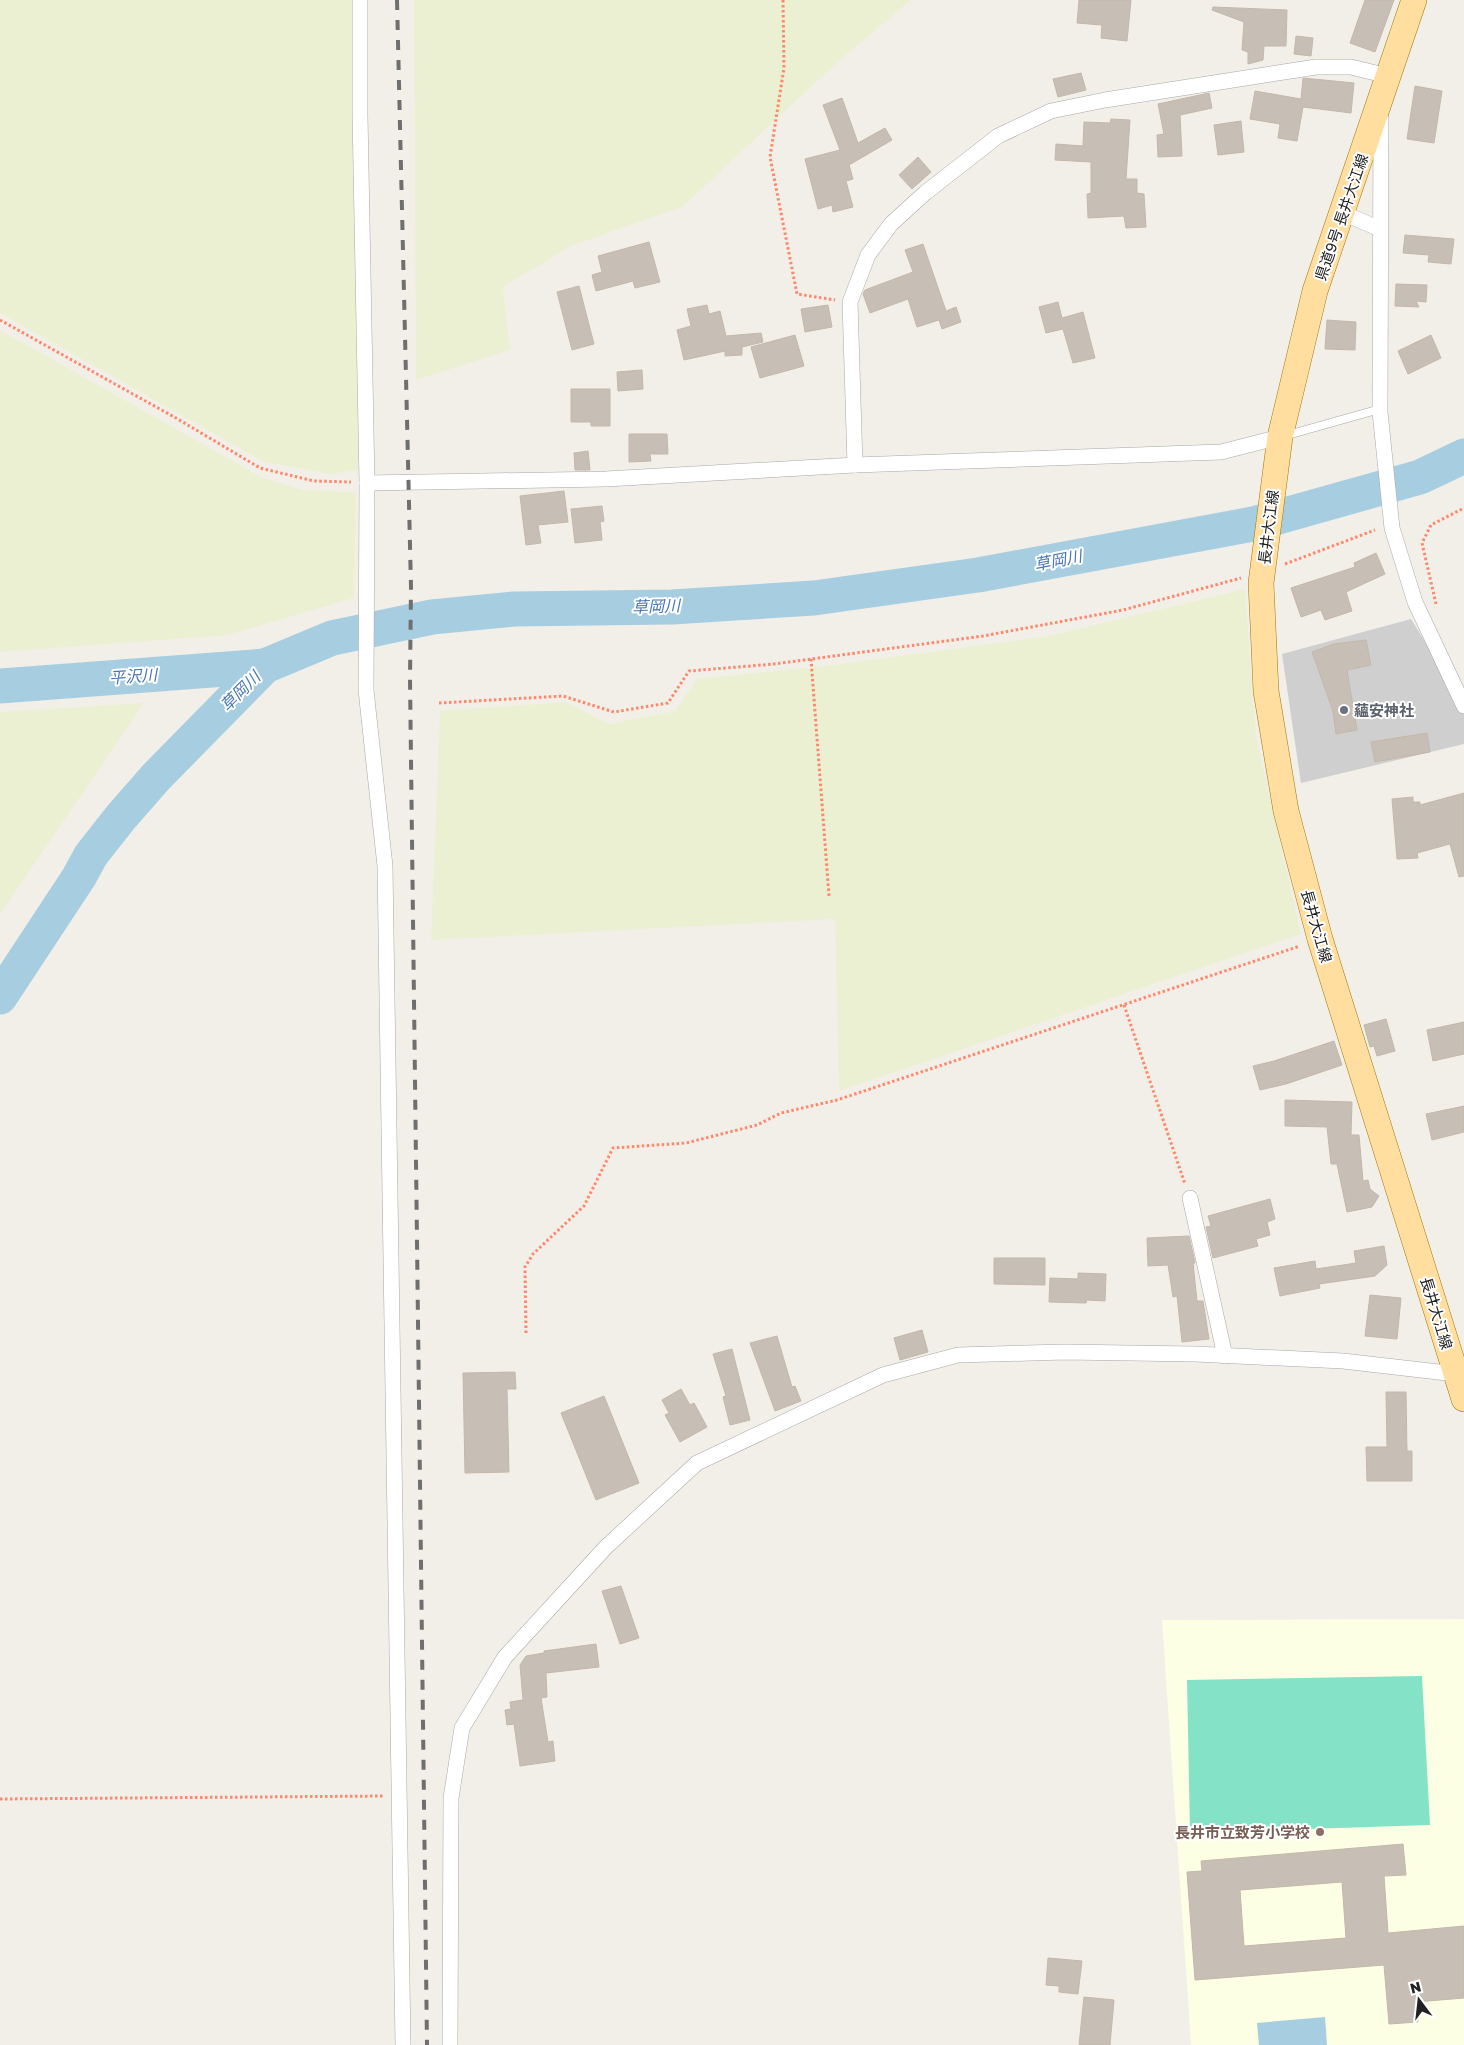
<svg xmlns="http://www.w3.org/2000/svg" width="1464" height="2045" viewBox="0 0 1464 2045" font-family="'Golos Text','Noto Sans JP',sans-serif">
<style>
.education{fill:#fcffe3}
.religious{fill:#cfcfcf}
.farmland{fill:#ecf0d3}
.pitch{fill:#84e2c7}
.water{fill:#a7cee0}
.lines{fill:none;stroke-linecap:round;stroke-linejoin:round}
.river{stroke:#a7cee0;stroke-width:35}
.building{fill:#c7bfb6;stroke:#c4b7a9;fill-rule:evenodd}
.service-casing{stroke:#a8a8a8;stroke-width:9}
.minor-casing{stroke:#a8a8a8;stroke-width:16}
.primary-casing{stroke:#9e7800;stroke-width:26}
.path{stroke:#fe886c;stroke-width:3;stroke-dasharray:2.5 2.5;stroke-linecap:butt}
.service{stroke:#fff;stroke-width:8}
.minor{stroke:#fff;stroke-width:15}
.primary{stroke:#ffdea0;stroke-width:25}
.rail{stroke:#6f6f6f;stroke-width:4;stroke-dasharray:10 10;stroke-linecap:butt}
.worship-dot{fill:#6b7280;stroke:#fff;stroke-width:2}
.education-dot{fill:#8d6e63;stroke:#fff;stroke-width:2}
.labels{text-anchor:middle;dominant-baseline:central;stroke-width:4;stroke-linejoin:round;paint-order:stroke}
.street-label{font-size:15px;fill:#212121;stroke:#fff}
.worship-label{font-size:15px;font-weight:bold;fill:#5b616d;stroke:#fff;text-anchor:start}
.education-label{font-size:15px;font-weight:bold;fill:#785e54;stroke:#fff;text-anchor:end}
.water-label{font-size:16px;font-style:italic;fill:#4975b5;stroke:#fff}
</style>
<rect width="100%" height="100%" fill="#f2efe8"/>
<path class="education" d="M1464 1619V2045H1191L1162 1620Z"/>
<path class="religious" d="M1411 619 1454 689 1464 714V744L1301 783 1282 654Z"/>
<g class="farmland">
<path d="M0 0H355L358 470 330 474 264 462 0 313Z"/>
<path d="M414 0H911L841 59 682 207 571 246 503 287 510 350 416 380Z"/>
<path d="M0 330 263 478 302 490 356 492 354 598 228 635 0 652Z"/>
<path d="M1245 589 1256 736 1301 934 839 1091 835 919 431 940 440 711 566 702 609 724 675 711 697 679 834 665 1049 636Z"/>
<path d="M144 703 0 914V712Z"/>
</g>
<path class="pitch" d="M1422 1676 1430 1825 1190 1833 1187 1680Z"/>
<path class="water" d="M1325 2017 1327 2045H1259L1257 2023Z"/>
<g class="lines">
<g class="river">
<path d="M0 686 265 666"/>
<path d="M0 997 79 877 91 855 121 817 156 777 265 666 332 638 432 617 514 609 672 607 814 598 978 575 1253 524 1420 477 1464 456"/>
</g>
</g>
<g class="building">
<path d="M1079 0H1131L1127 41 1101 38 1102 25 1077 23Z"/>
<path d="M1365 0H1394L1375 52 1350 43Z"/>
<path d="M1213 7 1287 10 1286 46H1264L1263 60 1248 64V52L1242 50 1244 22 1212 10Z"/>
<path d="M1296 36 1313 38 1311 56 1294 54Z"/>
<path d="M1081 73 1086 90 1058 97 1053 79Z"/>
<path d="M1303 78 1354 83 1351 113 1303 107 1297 141 1278 138 1280 124 1250 119 1255 91 1301 99Z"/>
<path d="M1415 86 1442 91 1434 143 1407 139Z"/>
<path d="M1209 93 1212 108 1180 115 1182 156 1158 157 1157 135 1164 134 1158 104Z"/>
<path d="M842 98 858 143 885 128 892 140 849 165 853 179 846 181 853 207 833 212 832 205 818 209 805 159 840 150 823 105Z"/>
<path d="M1111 119 1130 120 1126 179H1137V193L1144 194 1146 227 1126 228 1124 216 1088 218 1087 194 1091 193V162L1055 160 1056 144 1083 146 1084 122 1110 123Z"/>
<path d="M1241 121 1244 152 1218 155 1214 125Z"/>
<path d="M918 157 931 172 912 189 899 175Z"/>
<path d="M1405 235 1454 239 1451 264 1428 262 1429 255 1403 253Z"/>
<path d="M649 242 660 282 635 288 633 281 596 291 592 275 602 272 598 256Z"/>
<path d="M923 244 946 311 956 307 961 322 942 329 939 320 917 327 908 299 870 313 863 294 865 290 913 272 905 250Z"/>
<path d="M1396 284 1427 285 1426 302 1416 301 1419 307 1395 306Z"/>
<path d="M579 286 594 344 572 350 557 292Z"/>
<path d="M1058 302 1062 318 1083 312 1095 358 1073 363 1063 329 1046 333 1039 307Z"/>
<path d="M707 305 709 314 720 311 726 336 761 333 763 342 742 347V355L725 356V351L684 360 677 330 691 326 687 309Z"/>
<path d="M828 305 832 327 805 332 801 309Z"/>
<path d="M1327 320 1356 322 1355 350 1325 349Z"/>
<path d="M795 335 804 366 760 378 751 347Z"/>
<path d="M1431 335 1441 358 1408 374 1398 351Z"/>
<path d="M642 370 643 389 618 391 617 372Z"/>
<path d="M571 389H610V426H591V422H571Z"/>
<path d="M629 434H667L668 454H650L651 461 629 462Z"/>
<path d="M588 451 590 470H575L574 453Z"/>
<path d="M564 491 568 522 538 525 541 543 526 545 520 496Z"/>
<path d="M602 506 604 521 600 522 602 540 575 543 571 509Z"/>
<path d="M1376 553 1385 574 1346 592 1352 611 1325 620 1321 610 1301 617 1291 588 1355 567 1354 563Z"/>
<path d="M1366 640 1371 665 1347 670 1357 730 1336 734 1333 711 1312 652 1334 644Z"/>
<path d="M1427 733 1430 752 1375 762 1371 742Z"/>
<path d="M1464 793V876L1459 877 1450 844 1417 853 1418 858 1397 859 1392 799 1413 797V802H1420V805Z"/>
<path d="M1386 1019 1395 1051 1377 1056 1374 1046 1370 1047 1364 1025Z"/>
<path d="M1464 1022V1054L1433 1061 1427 1030Z"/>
<path d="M1334 1041 1342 1065 1286 1084 1260 1090 1253 1066 1274 1061Z"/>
<path d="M1285 1100 1352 1102 1351 1135H1359L1363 1181 1368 1180 1370 1189 1379 1196 1372 1207 1347 1212 1337 1164H1331L1327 1127 1285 1126Z"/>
<path d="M1464 1106V1132L1432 1140 1426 1114Z"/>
<path d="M1270 1199 1275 1219 1267 1222 1270 1235 1256 1239 1258 1246 1213 1258 1206 1227 1211 1226 1208 1216Z"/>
<path d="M1189 1236 1195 1263H1193L1197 1301H1203L1209 1339 1182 1342 1177 1296 1173 1297 1168 1265 1148 1266 1147 1238Z"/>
<path d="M1384 1246 1387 1265 1375 1276 1319 1284 1320 1288 1280 1296 1274 1268 1315 1261 1316 1269 1356 1263 1354 1251Z"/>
<path d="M994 1258H1045V1285L994 1284Z"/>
<path d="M1078 1273 1106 1274 1105 1301 1087 1300 1086 1303 1049 1302 1050 1278 1078 1279Z"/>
<path d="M1370 1295 1401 1298 1397 1339 1365 1336Z"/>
<path d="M922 1330 928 1352 900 1360 894 1338Z"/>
<path d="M777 1336 792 1387 795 1386 801 1401 775 1411 750 1343Z"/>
<path d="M732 1349 750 1420 730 1425 723 1397 726 1396 713 1354Z"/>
<path d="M515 1372 516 1389H507L509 1472 465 1473 463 1373Z"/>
<path d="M681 1389 690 1405 694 1403 707 1427 680 1442 665 1415 669 1413 662 1400Z"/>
<path d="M1386 1392H1406L1407 1451H1412V1481H1367L1366 1447H1387Z"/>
<path d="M604 1396 639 1483 596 1500 561 1413Z"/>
<path d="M621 1586 639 1638 620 1644 602 1591Z"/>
<path d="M596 1644 599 1667 546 1673 547 1697 541 1698 548 1742 553 1741 555 1761 520 1766 514 1724 507 1725 505 1710 511 1709 510 1702 523 1700 520 1665 526 1656 544 1653V1651Z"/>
<path d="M1403 1844 1406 1875 1384 1876 1388 1933 1464 1926V1998L1416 2002 1418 2022 1389 2024 1384 1965 1195 1980 1187 1872 1202 1871 1201 1861ZM1342 1882 1346 1938 1244 1946 1240 1890Z"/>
<path d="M1048 1958 1082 1961 1078 1994 1059 1992V1986L1046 1985Z"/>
<path d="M1084 1997 1114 2000 1110 2045H1079Z"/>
</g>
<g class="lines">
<defs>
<path id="service" d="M1284 436 1380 409"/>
<g id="minor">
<path d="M360 0V115L367 483 366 690 385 866 403 2045"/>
<path d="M1381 118 1380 412 1392 528 1415 602 1464 706"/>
<path d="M1343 213 1380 229"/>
<path d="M855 465 850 302 868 255 891 224 925 193 998 136 1051 111 1105 100 1316 67H1351L1388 76"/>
<path d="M367 483 606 479 855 465 1221 452 1280 437"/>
<path d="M1190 1198 1225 1356"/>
<path d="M450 2045 451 1798 462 1728 505 1657 606 1547 697 1463 883 1375 958 1355 1065 1352 1195 1354 1343 1361 1456 1374"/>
</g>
<path id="primary" d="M1414 0 1315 291 1280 437 1261 583 1266 691 1286 811 1320 939 1464 1399"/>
</defs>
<use href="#service" class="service-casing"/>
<use href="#minor" class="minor-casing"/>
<use href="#primary" class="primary-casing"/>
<g class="path">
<path d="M783 0 784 68 770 157 797 294 835 300"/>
<path d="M0 320 176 418 260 468 314 481 351 482"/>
<path d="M1285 564 1375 530"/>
<path d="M1436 604 1422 543 1431 525 1464 508"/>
<path d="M811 659 829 896"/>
<path d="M439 703 563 696 614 712 668 703 689 671 774 664 983 636 1123 610 1241 578"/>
<path d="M1124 1005 1185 1184"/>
<path d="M526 1333 525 1267 533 1254 584 1206 613 1148 686 1143 757 1125 781 1113 837 1100 1300 946"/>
<path d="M0 1799 384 1796"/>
</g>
<use href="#service" class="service"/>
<use href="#minor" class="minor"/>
<use href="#primary" class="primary"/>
<path class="rail" d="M397 0 411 587 410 679 427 2045"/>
</g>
<circle class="worship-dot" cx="1344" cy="710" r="5"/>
<circle class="education-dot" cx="1320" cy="1832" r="5"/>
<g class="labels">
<g class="street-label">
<text transform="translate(1341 217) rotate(-71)">県道9号 長井大江線</text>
<text transform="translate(1268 527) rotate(-83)">長井大江線</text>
<text transform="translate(1317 926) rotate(74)">長井大江線</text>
<text transform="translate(1437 1313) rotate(73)">長井大江線</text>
</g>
<g class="worship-label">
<text x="1354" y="710">蘊安神社</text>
</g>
<g class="education-label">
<text x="1310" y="1832">長井市立致芳小学校</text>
</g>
<g class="water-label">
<text transform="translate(1058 560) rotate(-11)">草岡川</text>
<text transform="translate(656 606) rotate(-2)">草岡川</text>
<text transform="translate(133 676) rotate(-4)">平沢川</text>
<text transform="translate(240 691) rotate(-45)">草岡川</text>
</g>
</g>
<g transform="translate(1419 2000) rotate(345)" stroke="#ffffff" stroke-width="4" paint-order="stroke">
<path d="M0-4L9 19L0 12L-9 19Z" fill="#212121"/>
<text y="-8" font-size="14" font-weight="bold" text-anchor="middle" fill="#212121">N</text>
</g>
</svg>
